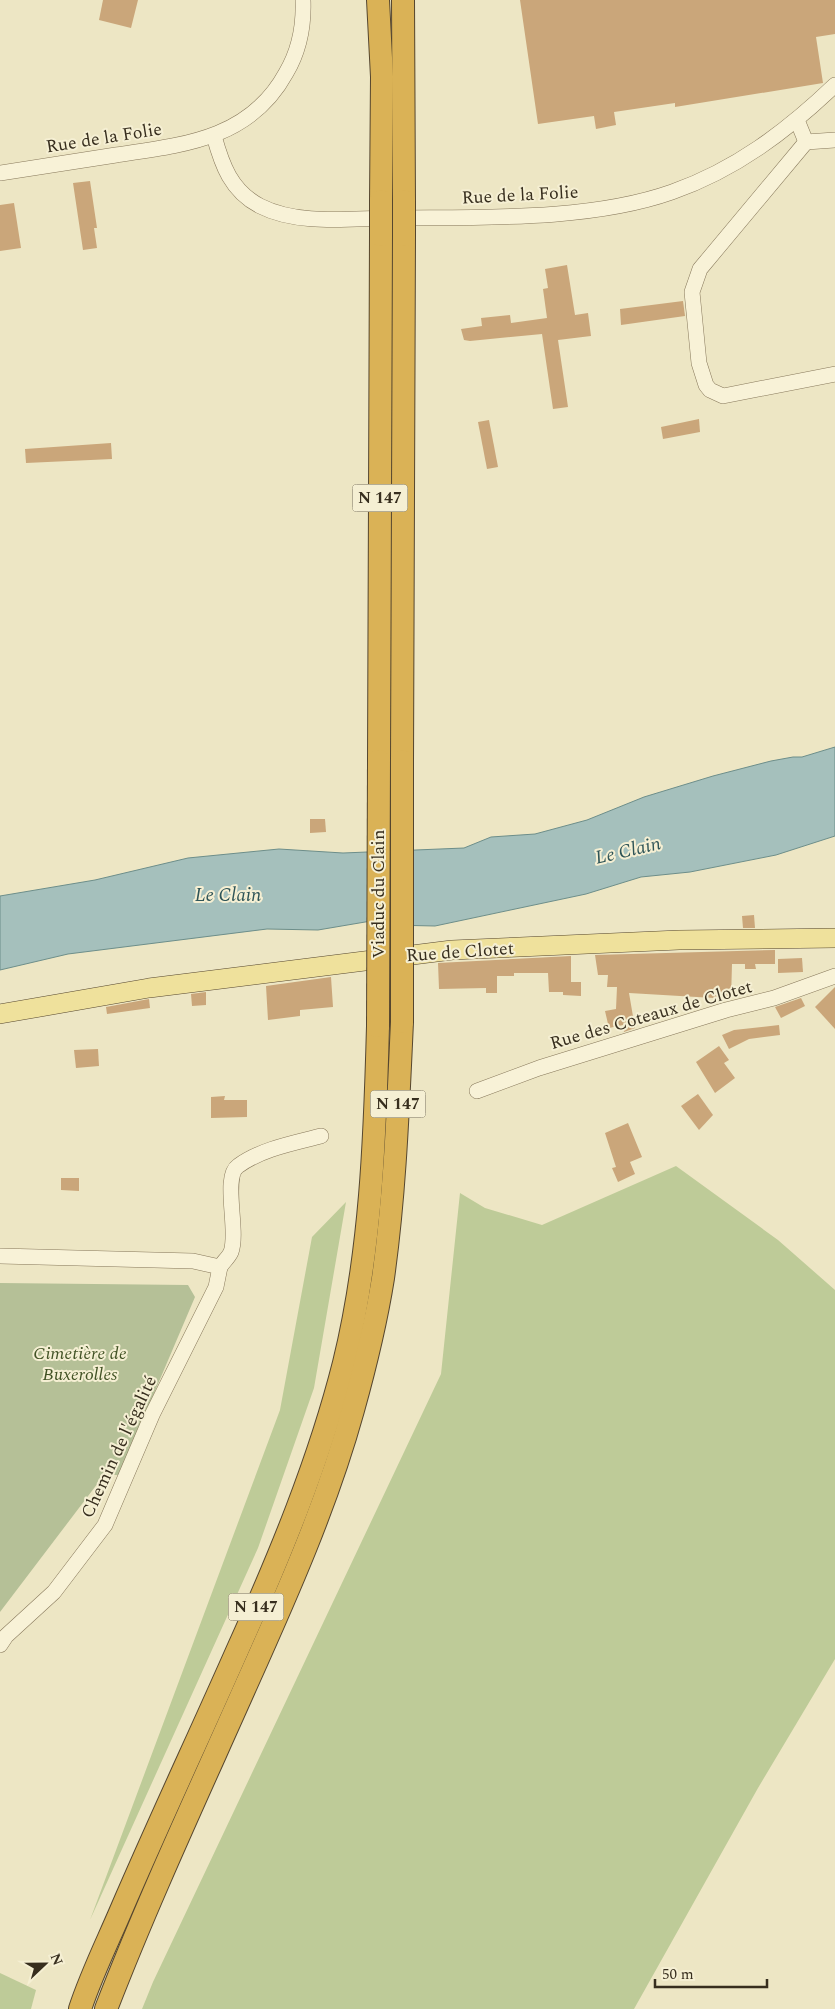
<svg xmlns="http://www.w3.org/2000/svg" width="835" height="2009" viewBox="0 0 835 2009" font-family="Spectral,serif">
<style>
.green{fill:#becb98}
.cemetery{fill:#b5c097}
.water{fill:#a5c0bc;stroke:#6d8e8a}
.building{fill:#caa67a}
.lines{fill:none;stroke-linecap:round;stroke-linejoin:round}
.minor-casing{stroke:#87785b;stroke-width:16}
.major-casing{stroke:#55462f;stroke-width:20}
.highway-casing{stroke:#55462f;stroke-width:24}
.minor{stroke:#f8f2d7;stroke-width:15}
.major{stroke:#efe19c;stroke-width:19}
.highway{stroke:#dab256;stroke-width:22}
.highway-bridge-casing{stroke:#55462f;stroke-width:24;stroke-linecap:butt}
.highway-bridge{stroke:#dab256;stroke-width:22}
.labels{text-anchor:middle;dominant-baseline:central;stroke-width:4;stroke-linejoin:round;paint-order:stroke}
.shield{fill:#f5efd3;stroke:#706854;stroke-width:1}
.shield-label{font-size:16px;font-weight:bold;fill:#372e1e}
.street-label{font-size:18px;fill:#372e1e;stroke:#f5efd3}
.park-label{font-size:18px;font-style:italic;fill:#425325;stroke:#f5efd3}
.water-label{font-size:19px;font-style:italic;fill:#2e5457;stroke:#f5efd3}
</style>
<rect width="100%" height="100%" fill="#ede6c4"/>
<g class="green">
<path d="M676 1166 778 1240 835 1290V1659L758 1788 634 2009H142L153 1982 441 1374 460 1193 485 1208 542 1225Z"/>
<path d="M346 1202 314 1388 258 1548 90 1920 280 1410 312 1237Z"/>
<path d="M0 1973 36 1990 31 2009H0Z"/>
</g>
<path class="cemetery" d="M0 1283 188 1285 195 1297 149 1405 122 1475H104L0 1612Z"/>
<path class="water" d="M835 747V836L776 855 690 872 641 877 586 894 435 926 389 925 371 921 318 930 267 929 68 954 0 970V896L95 880 188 858 279 849 343 853 464 848 491 837 535 834 587 820 644 797 713 776 771 761 793 757H802Z"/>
<g class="building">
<path d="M103 0H138L131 28 99 20Z"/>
<path d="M520 0H835V34L816 37 823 83 675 107V103L614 112 616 125 596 129 594 116 538 124Z"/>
<path d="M90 181 97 228H94L97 248 83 250 73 183Z"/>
<path d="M14 203 21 248 0 251V205Z"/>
<path d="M567 265 575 315 588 313 591 336 558 340 568 407 553 409 542 334 470 341 464 340 461 329 482 326 481 318 510 315 511 323 547 318 543 289 548 288 545 269Z"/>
<path d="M683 301 685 316 621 325 620 309Z"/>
<path d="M699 419 700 432 663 439 661 427Z"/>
<path d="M489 420 498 467 487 469 478 422Z"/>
<path d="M111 443 112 459 26 463 25 449Z"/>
<path d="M310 819H325L326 832 310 833Z"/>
<path d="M754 915 755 928H743L742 916Z"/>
<path d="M775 950V964H755L756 969H745V964H732L731 999 629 993 635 1028 624 1032 623 1025 609 1028 605 1011 616 1009 617 987H607L608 975H598L595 955Z"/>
<path d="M571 956V982H581V996L563 995V992H549L548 973H514V976H497V993H486V988L439 989 438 963Z"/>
<path d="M802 958 803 972 778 973V959Z"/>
<path d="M331 977 333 1007 300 1010V1016L268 1020 266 986Z"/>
<path d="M835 987V1029L815 1007Z"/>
<path d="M206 992V1005L192 1006 191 994Z"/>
<path d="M801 998 805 1006 781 1018 775 1007Z"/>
<path d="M149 999 150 1008 107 1014 106 1007Z"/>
<path d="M779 1025 780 1035 749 1039 729 1049 722 1035 734 1030Z"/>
<path d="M719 1046 729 1060 724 1063 735 1078 715 1093 696 1062Z"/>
<path d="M98 1049 99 1066 76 1068 74 1050Z"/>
<path d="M698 1094 713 1115 699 1130 681 1106Z"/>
<path d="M225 1096 224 1100H247V1117L211 1118V1097Z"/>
<path d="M628 1123 642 1157 630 1162 635 1174 618 1182 612 1168 616 1167 605 1133Z"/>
<path d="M61 1178H79V1191L61 1190Z"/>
</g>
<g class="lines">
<defs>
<g id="minor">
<path d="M797 120 806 142 835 140"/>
<path d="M214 136C222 165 231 191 260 206 299 226 352 218 394 218 481 217 590 221 672 192 735 170 787 131 835 85"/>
<path d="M806 142 700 269 692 292 699 363 706 385 710 390 723 396 835 374"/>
<path d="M0 173C39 167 78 161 116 155 184 145 250 139 286 73 299 51 304 25 303 0"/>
<path d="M477 1091 539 1068 726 1010 774 998 835 976"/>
<path d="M0 1256 193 1261 220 1267C223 1262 229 1257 231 1252 239 1231 222 1177 238 1166 261 1149 294 1143 321 1136"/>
<path d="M0 1645 6 1636 54 1592 105 1525 152 1415 216 1287 220 1267"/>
</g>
<path id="major" d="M0 1014 149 988 452 950 679 940 835 938"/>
<g id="highway">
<path d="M378 0 382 77 381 201"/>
<path d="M403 0 404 201"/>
<path d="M379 761 381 235"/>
<path d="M402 761 404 235"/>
<path d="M80 2009C91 1975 108 1941 122 1908 159 1822 199 1737 237 1651 279 1558 319 1462 344 1363 371 1253 375 1139 378 1026"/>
<path d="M106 2009C149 1898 199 1791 247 1683 287 1594 327 1504 353 1410 365 1367 376 1322 383 1278 395 1193 398 1107 402 1022"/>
</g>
</defs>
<use href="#minor" class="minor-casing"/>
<use href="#major" class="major-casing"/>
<use href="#highway" class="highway-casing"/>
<use href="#minor" class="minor"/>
<use href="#major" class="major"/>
<use href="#highway" class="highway"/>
<defs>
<g id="highway-bridge">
<path d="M381 235V201"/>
<path d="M404 235V201"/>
<path d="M402 1022V761"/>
<path d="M378 1026 379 761"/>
</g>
</defs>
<use href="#highway-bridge" class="highway-bridge-casing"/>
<use href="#highway-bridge" class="highway-bridge"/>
</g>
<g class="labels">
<g class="shield">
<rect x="352.5" y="484.5" width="55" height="27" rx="4"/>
<rect x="370.5" y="1090.5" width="55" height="27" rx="4"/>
<rect x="228.5" y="1593.5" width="55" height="27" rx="4"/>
</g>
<g class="shield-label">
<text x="380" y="498">N 147</text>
<text x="398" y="1104">N 147</text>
<text x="256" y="1607">N 147</text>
</g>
<g class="street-label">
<text transform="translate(104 138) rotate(-9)">Rue de la Folie</text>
<text transform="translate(520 195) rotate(-3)">Rue de la Folie</text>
<text transform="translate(378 894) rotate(-90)">Viaduc du Clain</text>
<text transform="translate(460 952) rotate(-4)">Rue de Clotet</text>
<text transform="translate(651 1015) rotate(-16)">Rue des Coteaux de Clotet</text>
<text transform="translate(119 1447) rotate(-65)">Chemin de l'égalité</text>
</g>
<g class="park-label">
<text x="80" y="1353">Cimetière de<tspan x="80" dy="21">Buxerolles</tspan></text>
</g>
<g class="water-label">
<text transform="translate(628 851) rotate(-13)">Le Clain</text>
<text x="228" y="895">Le Clain</text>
</g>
</g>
<g transform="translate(45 1964) rotate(68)" stroke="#f5efd3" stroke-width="4" paint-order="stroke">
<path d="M0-4L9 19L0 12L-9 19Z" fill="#372e1e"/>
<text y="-8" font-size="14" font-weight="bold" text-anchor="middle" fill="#372e1e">N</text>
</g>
<path d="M655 1979v8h112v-8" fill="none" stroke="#372e1e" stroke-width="2.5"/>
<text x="662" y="1979" font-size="15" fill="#372e1e" stroke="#f5efd3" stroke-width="4" paint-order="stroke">50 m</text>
</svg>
